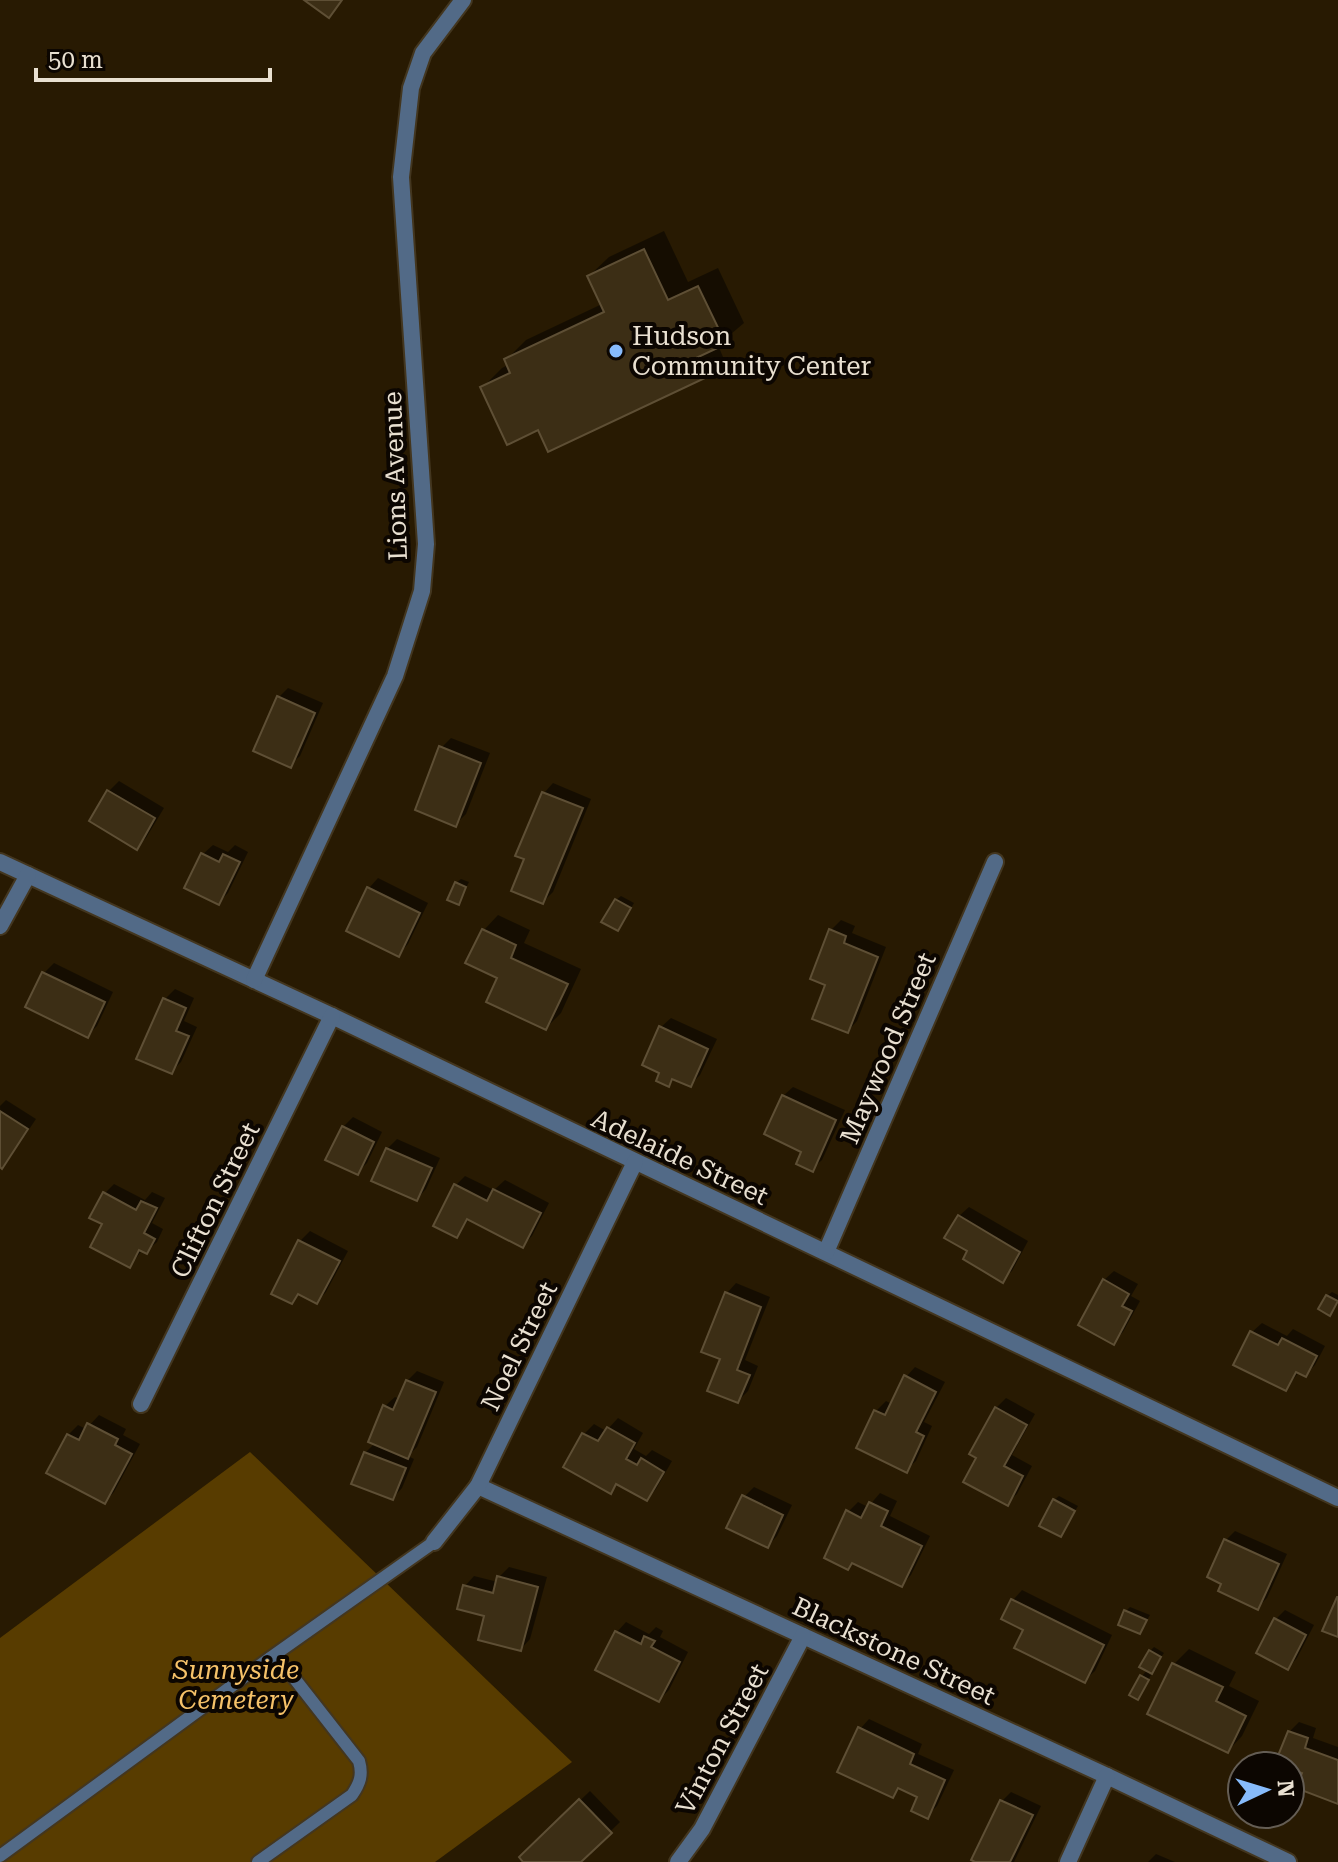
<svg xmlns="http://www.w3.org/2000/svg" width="1338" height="1862" viewBox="0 0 1338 1862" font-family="'Roboto Serif',serif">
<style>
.green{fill:#583c00}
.shadow{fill:#0007}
.building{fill:#3c2e15;stroke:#5e4f35;stroke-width:2}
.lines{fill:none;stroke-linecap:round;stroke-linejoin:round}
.lane-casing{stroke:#43361f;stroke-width:16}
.street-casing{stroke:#43361f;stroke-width:20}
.lane{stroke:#526a87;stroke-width:12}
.street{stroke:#526a87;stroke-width:16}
.poi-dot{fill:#87bbfb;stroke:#0c0601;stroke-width:3}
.labels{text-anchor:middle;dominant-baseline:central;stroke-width:8;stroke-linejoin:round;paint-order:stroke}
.poi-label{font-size:26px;fill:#e9e0d1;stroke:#0c0601;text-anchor:start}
.street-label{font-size:26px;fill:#e9e0d1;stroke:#0c0601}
.park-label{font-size:26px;font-style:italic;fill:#f6c269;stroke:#0c0601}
</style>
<rect width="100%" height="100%" fill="#281a02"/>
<path class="green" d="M250 1452 572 1762 435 1862H0V1638Z"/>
<g class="shadow">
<path d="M664 231 688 282 718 268 744 323 718 345 723 357 704 376 538 428 482 388 502 368 508 365 506 360 526 340 602 304 589 276 609 257Z"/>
<path d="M288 688 323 703 300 756 290 765 278 698Z"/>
<path d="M451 738 490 753 466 814 456 824 441 748Z"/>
<path d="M119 781 164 808 146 838 136 847 92 821 109 791Z"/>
<path d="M553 783 591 799 553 892 543 902 527 858 544 793Z"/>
<path d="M213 845 228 852 235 845 248 852 228 893 218 903 203 854Z"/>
<path d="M378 878 428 903 408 944 399 954 369 888Z"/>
<path d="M461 879 469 882 458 903 456 883Z"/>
<path d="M621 896 634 903 621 925 616 900Z"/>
<path d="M498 915 530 930 524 943 581 969 561 1013 546 1028 500 977 484 930Z"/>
<path d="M841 920 855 926 852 933 886 947 857 1021 848 1031 828 984 831 930Z"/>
<path d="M54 963 113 992 97 1026 88 1035 44 973Z"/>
<path d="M175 989 194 998 184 1021 197 1027 181 1062 171 1072 165 999Z"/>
<path d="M671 1018 717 1039 700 1075 690 1085 675 1078 668 1085 662 1072 661 1027Z"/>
<path d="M793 1087 845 1110 822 1160 812 1169 783 1096Z"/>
<path d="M6 1100 36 1119 11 1156 2 1166 0 1106Z"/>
<path d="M353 1117 382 1132 367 1163 357 1173 343 1127Z"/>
<path d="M397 1139 440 1158 426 1189 417 1199 387 1149Z"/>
<path d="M465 1176 494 1190 505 1180 549 1203 532 1236 523 1245 470 1218 457 1235 456 1185Z"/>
<path d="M114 1184 145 1200 152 1192 165 1198 152 1223 163 1229 157 1242 147 1251 143 1249 130 1266 104 1194Z"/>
<path d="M969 1207 1028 1241 1012 1271 1002 1280 970 1251 959 1216Z"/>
<path d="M310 1231 348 1251 326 1292 317 1302 300 1293 292 1302 274 1293 300 1241Z"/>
<path d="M1114 1271 1138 1284 1131 1296 1140 1301 1123 1332 1113 1342 1104 1280Z"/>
<path d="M736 1283 770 1297 745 1360 758 1366 748 1391 738 1401 722 1358 727 1293Z"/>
<path d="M1332 1292 1338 1295V1302L1330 1314 1327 1296Z"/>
<path d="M1262 1323 1287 1336 1293 1329 1325 1346 1315 1365 1305 1375 1299 1372 1286 1389 1252 1332Z"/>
<path d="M915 1367 945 1382 924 1422 932 1426 916 1461 906 1470 876 1411 886 1401 892 1404 906 1377Z"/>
<path d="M417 1371 444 1382 417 1447 408 1456 414 1459 402 1488 393 1498 365 1453 375 1443 385 1406 395 1397 400 1399 407 1381Z"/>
<path d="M1006 1398 1035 1414 1012 1455 1032 1466 1017 1494 1007 1503 979 1458 996 1408Z"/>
<path d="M99 1415 126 1429 123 1435 140 1444 114 1492 105 1502 68 1435 78 1425 86 1429Z"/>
<path d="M618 1418 643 1433 634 1449 646 1456 652 1450 672 1461 656 1489 647 1499 619 1483 610 1491 566 1466 584 1434 594 1424 606 1431Z"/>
<path d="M754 1487 792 1505 777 1536 768 1546 744 1497Z"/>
<path d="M880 1493 897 1501 890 1516 930 1536 911 1575 902 1585 854 1562 848 1568V1512L858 1502 868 1507Z"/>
<path d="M1059 1496 1078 1506 1061 1535 1054 1500Z"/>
<path d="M1235 1531 1287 1554 1267 1598 1258 1607 1224 1583 1226 1540Z"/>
<path d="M509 1567 547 1577 530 1639 521 1649 486 1615 465 1586 474 1576 498 1582 499 1577Z"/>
<path d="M1022 1590 1112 1635 1095 1671 1085 1680 1026 1629 1013 1600Z"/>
<path d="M1130 1607 1150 1615 1140 1632 1126 1611Z"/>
<path d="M1285 1610 1314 1625 1297 1658 1288 1668 1276 1619Z"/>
<path d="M626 1622 649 1634 656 1627 663 1631 660 1637 688 1652 669 1690 659 1700 617 1632Z"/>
<path d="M1154 1647 1164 1653 1149 1674 1151 1675 1138 1698 1142 1676 1148 1669 1150 1651Z"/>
<path d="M1189 1649 1236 1672 1229 1686 1259 1701 1242 1736 1228 1751 1150 1713 1174 1664Z"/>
<path d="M869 1719 922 1744 918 1754 954 1770 937 1806 927 1816 920 1796 901 1787 893 1796 860 1729Z"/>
<path d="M1299 1722 1316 1728 1313 1738 1338 1747V1802L1304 1772 1278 1762 1289 1732Z"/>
<path d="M590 1791 620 1822 579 1862H526L521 1857Z"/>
<path d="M1011 1792 1041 1806 1014 1862H979L1002 1801Z"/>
<path d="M1156 1854 1175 1862H1148Z"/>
</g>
<g class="building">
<path d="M304 0H342L329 18Z"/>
<path d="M644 249 668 300 698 286 726 344 696 358 705 378 548 452 538 430 507 445 480 387 510 373 504 359 604 312 587 276Z"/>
<path d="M277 696 315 713 291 768 253 751Z"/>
<path d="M439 746 481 763 456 827 415 810Z"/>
<path d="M107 790 155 818 137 850 89 821Z"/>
<path d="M542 792 583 808 543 904 511 891 524 859 515 856Z"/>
<path d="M201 853 219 862 223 854 240 862 219 905 184 888Z"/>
<path d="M455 882 466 887 459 905 447 900Z"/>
<path d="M367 887 420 913 399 957 346 931Z"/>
<path d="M615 899 631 908 618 931 601 922Z"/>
<path d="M482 929 516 945 511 958 568 984 546 1030 486 1002 497 978 465 963Z"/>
<path d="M829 929 846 936 844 943 878 957 848 1033 812 1019 825 985 810 979Z"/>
<path d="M42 972 105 1002 88 1038 25 1007Z"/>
<path d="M163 998 186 1008 176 1031 189 1036 172 1074 136 1059Z"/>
<path d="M659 1026 708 1049 691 1087 672 1079 669 1087 656 1081 659 1073 642 1065Z"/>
<path d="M782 1095 836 1120 813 1172 796 1164 801 1152 764 1134Z"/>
<path d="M0 1111 28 1129 2 1169 0 1167Z"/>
<path d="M342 1126 374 1142 358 1175 325 1160Z"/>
<path d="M386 1148 432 1168 417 1201 371 1181Z"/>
<path d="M454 1184 487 1201 493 1189 541 1213 523 1248 467 1219 457 1238 433 1226Z"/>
<path d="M103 1192 136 1210 141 1201 157 1208 144 1233 155 1239 147 1254 139 1250 130 1268 90 1247 102 1224 89 1218Z"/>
<path d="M958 1215 1020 1252 1003 1283 963 1259 967 1251 944 1238Z"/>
<path d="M298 1240 340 1261 317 1304 298 1294 292 1304 271 1294Z"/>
<path d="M1103 1279 1129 1294 1122 1306 1132 1311 1114 1345 1078 1325Z"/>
<path d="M725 1292 761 1307 737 1370 750 1375 738 1403 707 1391 720 1359 701 1352Z"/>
<path d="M1326 1295 1338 1301 1330 1316 1318 1309Z"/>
<path d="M1250 1331 1278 1345 1282 1338 1317 1356 1306 1377 1296 1372 1286 1391 1233 1365Z"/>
<path d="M904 1375 936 1392 916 1432 924 1436 907 1473 856 1448 874 1410 885 1415Z"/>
<path d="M406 1380 436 1392 408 1459 368 1442 383 1405 393 1410Z"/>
<path d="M995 1407 1027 1425 1004 1466 1023 1476 1008 1506 963 1482 976 1458 969 1454Z"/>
<path d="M87 1423 118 1439 115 1445 132 1454 105 1504 46 1473 67 1434 79 1440Z"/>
<path d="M607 1427 635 1443 626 1459 637 1465 641 1458 664 1472 647 1501 616 1484 611 1494 563 1467 582 1433 598 1441Z"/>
<path d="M364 1452 406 1468 393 1500 351 1484Z"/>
<path d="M742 1495 783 1515 768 1548 726 1528Z"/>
<path d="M1053 1499 1075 1511 1061 1537 1039 1526Z"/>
<path d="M869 1502 888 1511 881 1526 922 1546 902 1587 852 1563 848 1570 824 1558 846 1510 861 1518Z"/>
<path d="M1224 1539 1279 1564 1258 1610 1218 1591 1221 1584 1207 1577Z"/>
<path d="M497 1576 538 1587 521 1651 478 1640 484 1616 457 1609 463 1585 493 1593Z"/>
<path d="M1337 1597H1338V1637L1322 1631Z"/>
<path d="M1011 1599 1104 1645 1085 1683 1014 1648 1023 1630 1001 1619Z"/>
<path d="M1124 1610 1147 1620 1140 1634 1118 1625Z"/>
<path d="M1274 1618 1306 1635 1288 1670 1256 1653Z"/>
<path d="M615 1631 641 1644 644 1636 655 1641 651 1647 680 1662 659 1702 595 1670Z"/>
<path d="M1149 1650 1161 1657 1152 1674 1139 1667Z"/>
<path d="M1172 1663 1223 1687 1216 1701 1246 1716 1228 1753 1147 1714Z"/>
<path d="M1140 1675 1149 1680 1138 1700 1129 1695Z"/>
<path d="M858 1727 914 1754 910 1764 945 1780 928 1819 911 1811 917 1797 898 1788 893 1798 837 1772Z"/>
<path d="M1288 1731 1308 1738 1305 1748 1338 1760V1804L1296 1788 1302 1773 1290 1769V1766L1275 1763Z"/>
<path d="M579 1799 612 1833 581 1862H523L519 1857Z"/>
<path d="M1000 1800 1033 1815 1010 1862H975L971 1860Z"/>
</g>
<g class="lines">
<defs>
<g id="lane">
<path d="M0 1856 270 1658 434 1542"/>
<path d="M258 1862 352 1795C360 1783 363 1775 359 1761L287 1669 270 1658"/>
</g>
<g id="street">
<path d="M0 862 332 1016 1338 1498"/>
<path d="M0 926 28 875"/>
<path d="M254 980 395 676 422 591 426 544 401 177 411 88 423 53 463 0"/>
<path d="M826 1252 995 862"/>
<path d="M141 1404 332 1016"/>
<path d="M478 1486 1107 1776 1288 1862"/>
<path d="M434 1542 478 1486 635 1162"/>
<path d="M678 1862 702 1829 803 1636"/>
<path d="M1068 1862 1107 1776"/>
</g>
</defs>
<use href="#lane" class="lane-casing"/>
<use href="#street" class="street-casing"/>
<use href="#lane" class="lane"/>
<use href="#street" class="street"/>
</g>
<circle class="poi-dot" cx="616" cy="351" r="8"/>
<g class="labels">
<g class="poi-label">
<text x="632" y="336">Hudson<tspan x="632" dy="30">Community Center</tspan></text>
</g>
<g class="street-label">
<text transform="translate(395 476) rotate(-92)">Lions Avenue</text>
<text transform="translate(888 1048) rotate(-67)">Maywood Street</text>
<text transform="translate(680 1157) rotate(25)">Adelaide Street</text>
<text transform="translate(215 1200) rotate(-64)">Clifton Street</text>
<text transform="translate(519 1346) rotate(-64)">Noel Street</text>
<text transform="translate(894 1651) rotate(25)">Blackstone Street</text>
<text transform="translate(722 1739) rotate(-62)">Vinton Street</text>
</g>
<g class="park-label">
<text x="236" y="1670">Sunnyside<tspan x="236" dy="30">Cemetery</tspan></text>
</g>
</g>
<g transform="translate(1266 1790) rotate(86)"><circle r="38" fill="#0c0601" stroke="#645d54" stroke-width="2"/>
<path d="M0-6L14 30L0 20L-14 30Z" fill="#87bbfb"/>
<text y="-12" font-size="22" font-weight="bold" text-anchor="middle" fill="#e9e0d1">N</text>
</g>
<path d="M36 68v12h234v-12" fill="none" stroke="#e9e0d1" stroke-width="4"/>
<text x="48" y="68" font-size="24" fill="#e9e0d1" stroke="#0c0601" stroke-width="6" paint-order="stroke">50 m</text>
</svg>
